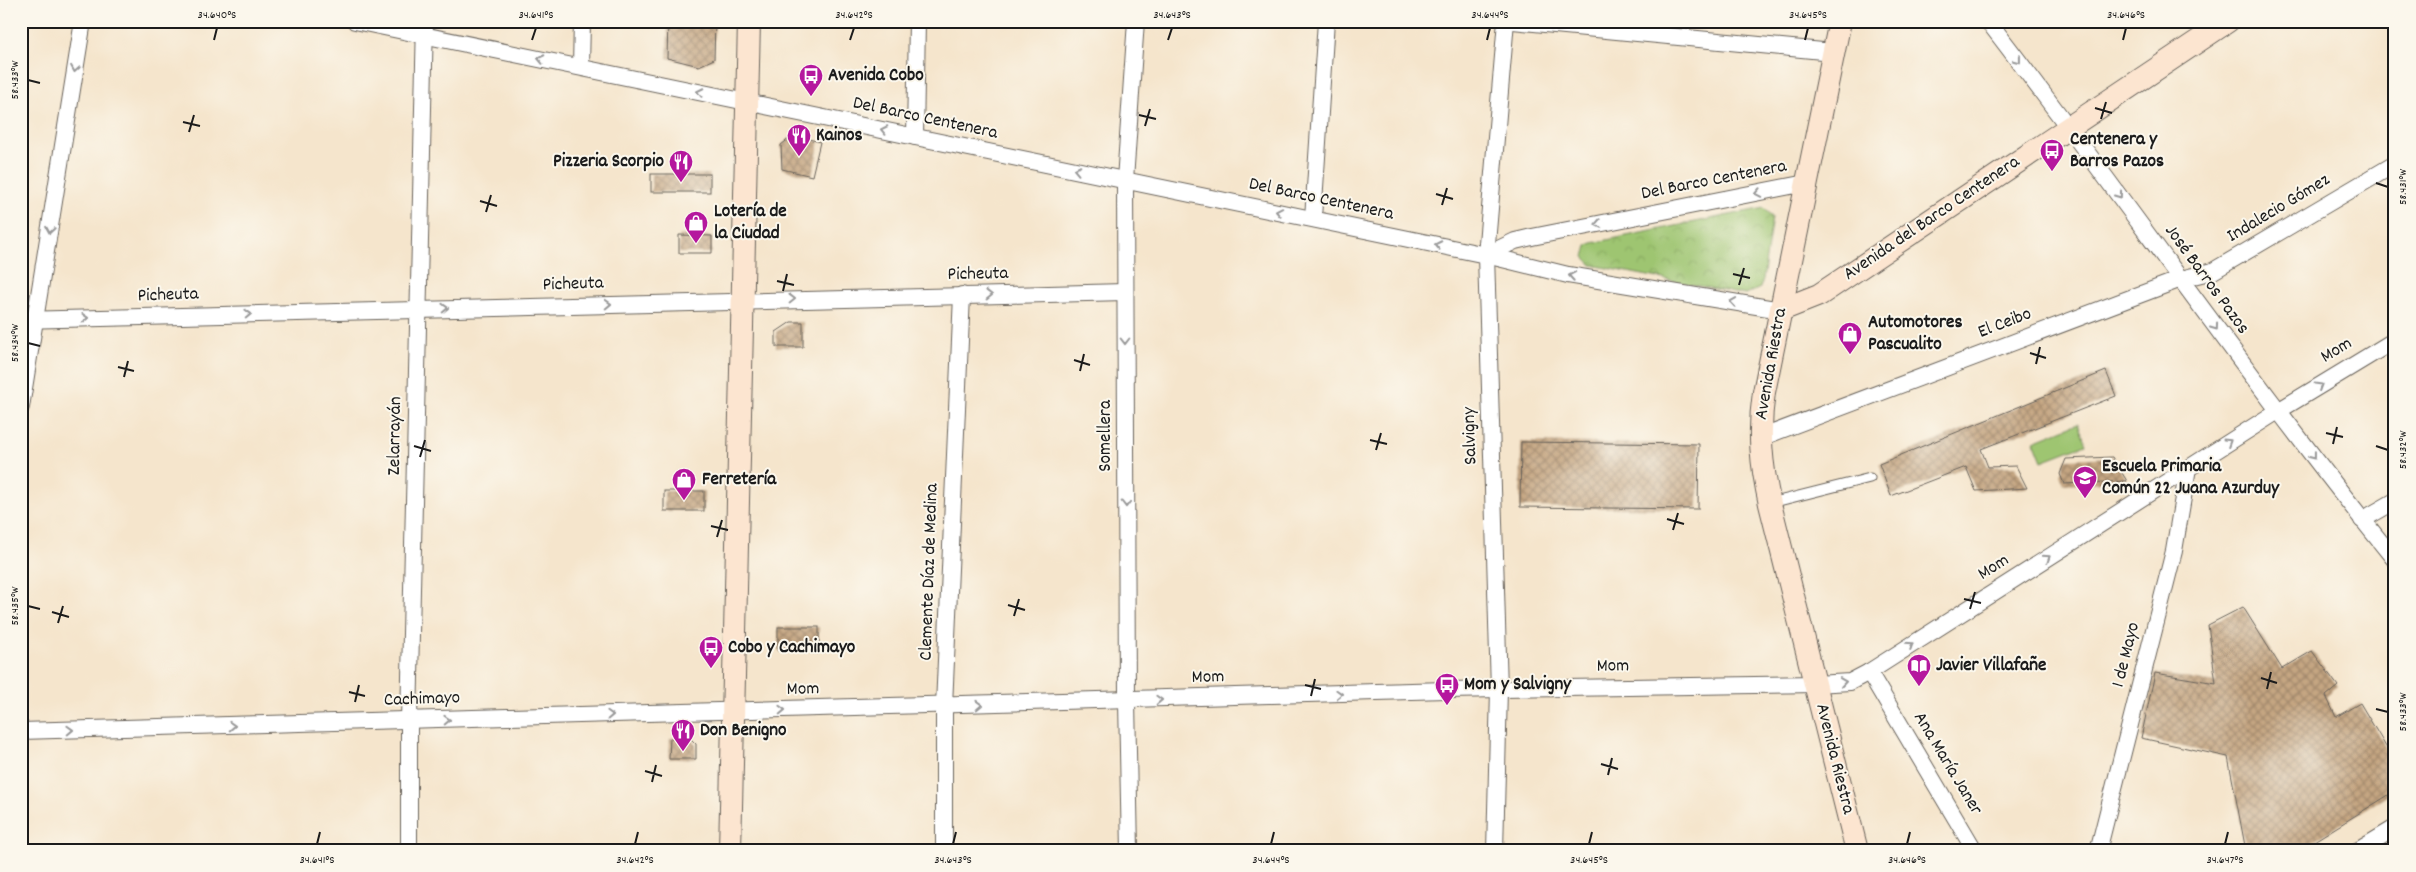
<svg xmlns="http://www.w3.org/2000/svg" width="2416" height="872" viewBox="0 0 2416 872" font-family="Dekko,sans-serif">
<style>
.park{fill:url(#park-crowns);stroke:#5d7046}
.pitch{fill:#9ec571;stroke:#5d7046}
.building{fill:url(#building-cross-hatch)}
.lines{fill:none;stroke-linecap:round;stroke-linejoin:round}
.lane-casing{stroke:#68625a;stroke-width:11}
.street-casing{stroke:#68625a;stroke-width:18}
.secondary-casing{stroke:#68625a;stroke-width:24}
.lane{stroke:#fff;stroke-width:9}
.street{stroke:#fff;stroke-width:16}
.secondary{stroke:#fce5d0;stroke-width:22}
.oneway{stroke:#999}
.ticks{fill:none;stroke:#1c1c1c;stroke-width:2}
.labels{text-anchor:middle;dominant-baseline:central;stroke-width:4;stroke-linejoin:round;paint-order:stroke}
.poi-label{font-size:19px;font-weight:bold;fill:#1c1c1c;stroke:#fbf7ec;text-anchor:start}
.street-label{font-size:19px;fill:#1c1c1c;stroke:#fbf7ec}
.neatline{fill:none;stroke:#1c1c1c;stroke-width:2}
.ticks-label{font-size:12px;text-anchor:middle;fill:#1c1c1c}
</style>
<defs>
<pattern id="park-crowns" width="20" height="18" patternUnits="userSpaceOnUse" patternTransform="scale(1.25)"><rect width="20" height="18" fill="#9ec571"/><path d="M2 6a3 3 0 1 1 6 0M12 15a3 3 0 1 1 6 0" fill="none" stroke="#88a961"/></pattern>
<pattern id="building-cross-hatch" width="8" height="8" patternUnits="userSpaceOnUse" patternTransform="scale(1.25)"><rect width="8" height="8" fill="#c5a682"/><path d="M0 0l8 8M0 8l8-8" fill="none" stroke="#9f866a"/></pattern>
</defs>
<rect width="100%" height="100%" fill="#fbf7ec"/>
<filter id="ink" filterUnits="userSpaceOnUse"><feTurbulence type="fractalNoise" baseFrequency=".02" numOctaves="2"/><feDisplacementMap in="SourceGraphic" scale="10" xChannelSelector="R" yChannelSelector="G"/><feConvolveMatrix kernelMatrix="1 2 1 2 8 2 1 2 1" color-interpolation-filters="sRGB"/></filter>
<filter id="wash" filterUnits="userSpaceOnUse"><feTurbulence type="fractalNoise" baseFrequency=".0096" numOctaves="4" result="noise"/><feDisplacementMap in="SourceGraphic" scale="20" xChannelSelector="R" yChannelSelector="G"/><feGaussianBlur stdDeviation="1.12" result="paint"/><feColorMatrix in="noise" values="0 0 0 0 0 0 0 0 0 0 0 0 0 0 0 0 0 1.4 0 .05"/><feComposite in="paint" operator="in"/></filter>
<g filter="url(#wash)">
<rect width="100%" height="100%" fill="#f5e5cc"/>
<path class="park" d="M1764 208 1772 217 1763 279 1760 288 1745 295 1592 265 1584 257 1587 246 1592 243Z"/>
<path class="pitch" d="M2078 423 2086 444 2042 461 2034 441Z"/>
<g id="blocks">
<g class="building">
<path d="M668 21H715L714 59 699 66 667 58Z"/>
<path d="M794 135 820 142 812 176 782 169 781 145Z"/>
<rect x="651" y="174" width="59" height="18"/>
<path d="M679 235 712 236V253H679Z"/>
<path d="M791 322H803V347H776V332Z"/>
<path d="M2106 371 2116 396 1981 449 1988 467 2016 466 2027 488 1976 491 1966 467 1891 496 1879 464Z"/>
<path d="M1521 442 1699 444 1698 509 1520 507Z"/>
<path d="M2112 457 2127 481 2064 484 2060 474 2066 459Z"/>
<rect x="664" y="491" width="40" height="20"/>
<path d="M2243 607 2282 669 2312 651 2338 686 2326 696 2336 717 2360 703 2395 762V791L2298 851H2246L2228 757 2141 738 2155 673 2216 683 2208 625Z"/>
<rect x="778" y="627" width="41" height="24"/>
<path d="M670 738H690L696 744V759H669Z"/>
</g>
</g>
</g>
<g filter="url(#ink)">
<use href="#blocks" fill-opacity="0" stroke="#68625a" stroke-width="1"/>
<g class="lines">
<defs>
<path id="lane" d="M1771 503 1870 478"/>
<g id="street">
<path d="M355 21 1486 255 1568 275 1781 310"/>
<path d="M1513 21 1833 52"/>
<path d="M1988 21C2126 200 2253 385 2395 560"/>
<path d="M581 67 582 21"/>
<path d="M915 137 917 21"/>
<path d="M1313 218 1326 21"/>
<path d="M1486 255 1515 241 1532 237 1806 183"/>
<path d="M21 320 1125 292"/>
<path d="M21 407 83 21"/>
<path d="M1760 438 2181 279 2213 271 2395 164"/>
<path d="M2362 520 2395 501"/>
<path d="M1869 672 1975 851"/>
<path d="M21 731 1446 690 1816 684 1850 682 1869 672 2278 411 2395 340"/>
<path d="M409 851V721L425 21"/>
<path d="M944 851V706L962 295"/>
<path d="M1130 851 1127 701 1125 180 1136 21"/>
<path d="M1495 851 1499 689 1486 255 1506 21"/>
<path d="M2098 851 2174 551 2188 468"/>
<path d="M2357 851 2395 828"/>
</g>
<g id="secondary">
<path d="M1840 21 1764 392C1758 432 1761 464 1770 504L1857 851"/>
<path d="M1781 310 1819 295 2228 21"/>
<path d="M730 851 749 21"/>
</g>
</defs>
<use href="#lane" class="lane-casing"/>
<use href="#street" class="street-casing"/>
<use href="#secondary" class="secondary-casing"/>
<use href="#lane" class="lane"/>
<use href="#street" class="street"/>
<use href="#secondary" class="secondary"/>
</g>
<defs><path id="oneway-chevron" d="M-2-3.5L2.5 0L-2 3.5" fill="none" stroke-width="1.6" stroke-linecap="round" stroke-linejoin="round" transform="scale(1.25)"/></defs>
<g class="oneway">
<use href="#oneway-chevron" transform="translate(541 59) rotate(-168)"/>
<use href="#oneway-chevron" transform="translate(2018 60) rotate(52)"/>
<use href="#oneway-chevron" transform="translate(75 69) rotate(99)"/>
<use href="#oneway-chevron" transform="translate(700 92) rotate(-168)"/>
<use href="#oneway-chevron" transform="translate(884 130) rotate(-168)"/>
<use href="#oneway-chevron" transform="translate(1077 170) rotate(-168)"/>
<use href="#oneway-chevron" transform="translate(1758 193) rotate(169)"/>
<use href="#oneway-chevron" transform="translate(2119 195) rotate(54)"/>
<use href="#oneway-chevron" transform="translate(1279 212) rotate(-169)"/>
<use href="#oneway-chevron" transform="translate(1598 224) rotate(169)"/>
<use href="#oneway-chevron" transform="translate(50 230) rotate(99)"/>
<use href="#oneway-chevron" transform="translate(1438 245) rotate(-168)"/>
<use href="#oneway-chevron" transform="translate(1572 276) rotate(-170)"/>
<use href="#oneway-chevron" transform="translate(989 295) rotate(-1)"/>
<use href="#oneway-chevron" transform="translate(792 299) rotate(-1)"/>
<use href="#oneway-chevron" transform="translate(1733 302) rotate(-171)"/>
<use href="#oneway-chevron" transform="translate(608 304) rotate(-2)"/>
<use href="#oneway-chevron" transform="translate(445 308) rotate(-2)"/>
<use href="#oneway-chevron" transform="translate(248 314) rotate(-2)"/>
<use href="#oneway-chevron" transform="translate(85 318) rotate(-2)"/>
<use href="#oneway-chevron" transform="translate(2215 327) rotate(54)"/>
<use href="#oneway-chevron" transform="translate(1125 341) rotate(90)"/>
<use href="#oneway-chevron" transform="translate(2319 386) rotate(-31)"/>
<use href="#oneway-chevron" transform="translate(2228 442) rotate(-32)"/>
<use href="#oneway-chevron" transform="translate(2313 456) rotate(52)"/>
<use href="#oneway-chevron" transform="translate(1126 504) rotate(90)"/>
<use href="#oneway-chevron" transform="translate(2047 558) rotate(-33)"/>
<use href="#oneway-chevron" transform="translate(1910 645) rotate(-33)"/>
<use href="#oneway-chevron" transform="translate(1843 682) rotate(-8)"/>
<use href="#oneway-chevron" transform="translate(1339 694) rotate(-2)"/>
<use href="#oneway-chevron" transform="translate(1159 700) rotate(-2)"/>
<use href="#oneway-chevron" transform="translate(979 705) rotate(-2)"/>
<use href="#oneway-chevron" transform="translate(782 710) rotate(-2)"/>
<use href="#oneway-chevron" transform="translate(610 715) rotate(-2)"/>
<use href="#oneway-chevron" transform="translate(447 720) rotate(-2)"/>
<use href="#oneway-chevron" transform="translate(232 726) rotate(-2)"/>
<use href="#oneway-chevron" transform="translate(70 730) rotate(-2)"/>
</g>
</g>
<path class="ticks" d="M214 40 217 28M532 40 536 28M850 40 854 28M1168 40 1172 28M1487 40 1490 28M1805 40 1808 28M2123 40 2126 28M28 80 40 83M2095 108 2112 113M1139 115 1156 119M2101 119 2106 102M183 122 200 126M1145 126 1150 109M189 132 194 115M2376 183 2388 187M1436 194 1453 199M480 201 497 206M1442 205 1447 188M486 212 491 195M1733 274 1750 278M777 281 794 285M1739 285 1744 268M783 291 787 274M28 343 40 346M2030 353 2046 358M1074 360 1090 365M2036 364 2040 347M118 367 134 371M1080 371 1084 354M124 377 128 361M2326 433 2343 437M1370 440 1387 444M2333 444 2337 427M414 446 431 451M2376 446 2388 450M1376 450 1381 433M420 457 425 440M1667 519 1684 524M711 526 728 530M1673 530 1678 513M717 537 722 520M1964 599 1981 603M1008 605 1025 610M28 606 40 609M1970 609 1975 592M52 612 69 617M1014 616 1019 599M58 623 63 606M2261 678 2277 683M1305 685 1321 689M2267 689 2271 672M349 692 365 696M1311 696 1315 679M355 702 359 685M2376 709 2388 712M1601 764 1618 769M645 771 662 776M1608 775 1612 758M652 782 656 765M317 844 320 832M635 844 638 832M953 844 956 832M1271 844 1274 832M1589 844 1592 832M1907 844 1910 832M2225 844 2228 832"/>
<defs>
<symbol id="bus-pin" viewBox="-11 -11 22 30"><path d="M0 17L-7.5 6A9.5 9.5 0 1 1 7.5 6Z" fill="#b5179e" stroke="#fbf7ec"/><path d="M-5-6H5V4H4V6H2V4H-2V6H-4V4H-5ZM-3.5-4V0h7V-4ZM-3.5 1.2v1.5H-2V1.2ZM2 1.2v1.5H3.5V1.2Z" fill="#fff"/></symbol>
<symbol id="restaurant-pin" viewBox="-11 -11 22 30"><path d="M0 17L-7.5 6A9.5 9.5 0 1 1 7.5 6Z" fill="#b5179e" stroke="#fbf7ec"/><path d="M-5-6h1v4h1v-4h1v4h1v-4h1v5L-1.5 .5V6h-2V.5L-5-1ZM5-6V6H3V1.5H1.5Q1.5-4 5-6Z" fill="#fff"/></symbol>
<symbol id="shop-pin" viewBox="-11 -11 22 30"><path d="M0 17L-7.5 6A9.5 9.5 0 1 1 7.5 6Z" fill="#b5179e" stroke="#fbf7ec"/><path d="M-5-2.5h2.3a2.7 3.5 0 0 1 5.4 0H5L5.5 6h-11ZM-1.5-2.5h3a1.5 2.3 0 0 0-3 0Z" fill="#fff"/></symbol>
<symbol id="school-pin" viewBox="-11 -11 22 30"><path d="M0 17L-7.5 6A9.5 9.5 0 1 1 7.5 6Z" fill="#b5179e" stroke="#fbf7ec"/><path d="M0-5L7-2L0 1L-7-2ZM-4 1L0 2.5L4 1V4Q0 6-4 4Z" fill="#fff"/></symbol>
<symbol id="library-pin" viewBox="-11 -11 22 30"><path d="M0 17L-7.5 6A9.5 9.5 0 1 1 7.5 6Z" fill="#b5179e" stroke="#fbf7ec"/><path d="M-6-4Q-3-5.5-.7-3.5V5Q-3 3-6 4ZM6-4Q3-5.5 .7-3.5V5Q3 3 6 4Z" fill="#fff"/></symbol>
</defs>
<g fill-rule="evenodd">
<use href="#bus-pin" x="797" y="62" width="28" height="38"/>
<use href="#restaurant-pin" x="785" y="122" width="28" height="38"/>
<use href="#bus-pin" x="2038" y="137" width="28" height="38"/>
<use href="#restaurant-pin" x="667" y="148" width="28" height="38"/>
<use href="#shop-pin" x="682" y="209" width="28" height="38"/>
<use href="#shop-pin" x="1836" y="320" width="28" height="38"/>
<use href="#school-pin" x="2071" y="464" width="28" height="38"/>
<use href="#shop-pin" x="670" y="466" width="28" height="38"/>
<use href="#bus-pin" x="697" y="634" width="28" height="38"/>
<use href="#library-pin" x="1905" y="652" width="28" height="38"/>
<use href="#bus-pin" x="1433" y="671" width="28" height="38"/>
<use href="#restaurant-pin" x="669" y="717" width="28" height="38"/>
</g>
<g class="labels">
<g class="poi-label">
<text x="828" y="76">Avenida Cobo</text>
<text x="816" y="136">Kainos</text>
<text x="2070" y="140">Centenera y<tspan x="2070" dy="22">Barros Pazos</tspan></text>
<text x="664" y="162" text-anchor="end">Pizzeria Scorpio</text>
<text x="714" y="212">Lotería de<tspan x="714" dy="22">la Ciudad</tspan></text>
<text x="1868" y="323">Automotores<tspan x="1868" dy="22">Pascualito</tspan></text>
<text x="2102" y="467">Escuela Primaria<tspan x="2102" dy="22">Común 22 Juana Azurduy</tspan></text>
<text x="702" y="480">Ferretería</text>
<text x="728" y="648">Cobo y Cachimayo</text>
<text x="1936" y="666">Javier Villafañe</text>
<text x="1464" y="685">Mom y Salvigny</text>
<text x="700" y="731">Don Benigno</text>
</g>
<g class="street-label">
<text transform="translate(925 119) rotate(12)">Del Barco Centenera</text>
<text transform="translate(1714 181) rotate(-11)">Del Barco Centenera</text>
<text transform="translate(1321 200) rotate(12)">Del Barco Centenera</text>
<text transform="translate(2279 209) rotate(-31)">Indalecio Gómez</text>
<text transform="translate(1932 219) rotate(-34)">Avenida del Barco Centenera</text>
<text transform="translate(978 275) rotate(-1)">Picheuta</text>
<text transform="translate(2206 280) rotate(54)">José Barros Pazos</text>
<text transform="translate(573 285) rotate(-2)">Picheuta</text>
<text transform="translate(168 296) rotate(-2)">Picheuta</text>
<text transform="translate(2005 324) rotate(-21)">El Ceibo</text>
<text transform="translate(2337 351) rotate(-31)">Mom</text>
<text transform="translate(1772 364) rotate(-80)">Avenida Riestra</text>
<text transform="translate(396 436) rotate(-89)">Zelarrayán</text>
<text transform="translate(1106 436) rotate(-90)">Somellera</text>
<text transform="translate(1471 436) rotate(-92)">Salvigny</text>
<text transform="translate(1994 568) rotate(-33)">Mom</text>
<text transform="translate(930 572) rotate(-88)">Clemente Díaz de Medina</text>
<text transform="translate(2127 655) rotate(-76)">1 de Mayo</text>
<text transform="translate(1613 667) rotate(-1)">Mom</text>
<text transform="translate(1208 678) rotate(-2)">Mom</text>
<text transform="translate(803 690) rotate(-2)">Mom</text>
<text transform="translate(422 700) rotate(-2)">Cachimayo</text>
<text transform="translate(1834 759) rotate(76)">Avenida Riestra</text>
<text transform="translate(1947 764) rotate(59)">Ana María Janer</text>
</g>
</g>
<rect width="2416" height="872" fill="none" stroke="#fbf7ec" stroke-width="55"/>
<rect x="28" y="28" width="2360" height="816" class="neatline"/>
<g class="ticks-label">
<text x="217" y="18">34.640°S</text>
<text x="536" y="18">34.641°S</text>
<text x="854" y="18">34.642°S</text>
<text x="1172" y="18">34.643°S</text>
<text x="1490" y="18">34.644°S</text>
<text x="1808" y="18">34.645°S</text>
<text x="2126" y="18">34.646°S</text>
<text transform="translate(14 80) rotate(-90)" y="4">58.433°W</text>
<text transform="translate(2402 187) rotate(-90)" y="4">58.431°W</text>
<text transform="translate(14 343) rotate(-90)" y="4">58.434°W</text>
<text transform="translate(2402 450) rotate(-90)" y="4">58.432°W</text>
<text transform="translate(14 606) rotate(-90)" y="4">58.435°W</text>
<text transform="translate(2402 712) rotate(-90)" y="4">58.433°W</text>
<text x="317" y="863">34.641°S</text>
<text x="635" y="863">34.642°S</text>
<text x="953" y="863">34.643°S</text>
<text x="1271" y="863">34.644°S</text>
<text x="1589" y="863">34.645°S</text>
<text x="1907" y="863">34.646°S</text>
<text x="2225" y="863">34.647°S</text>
</g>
</svg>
